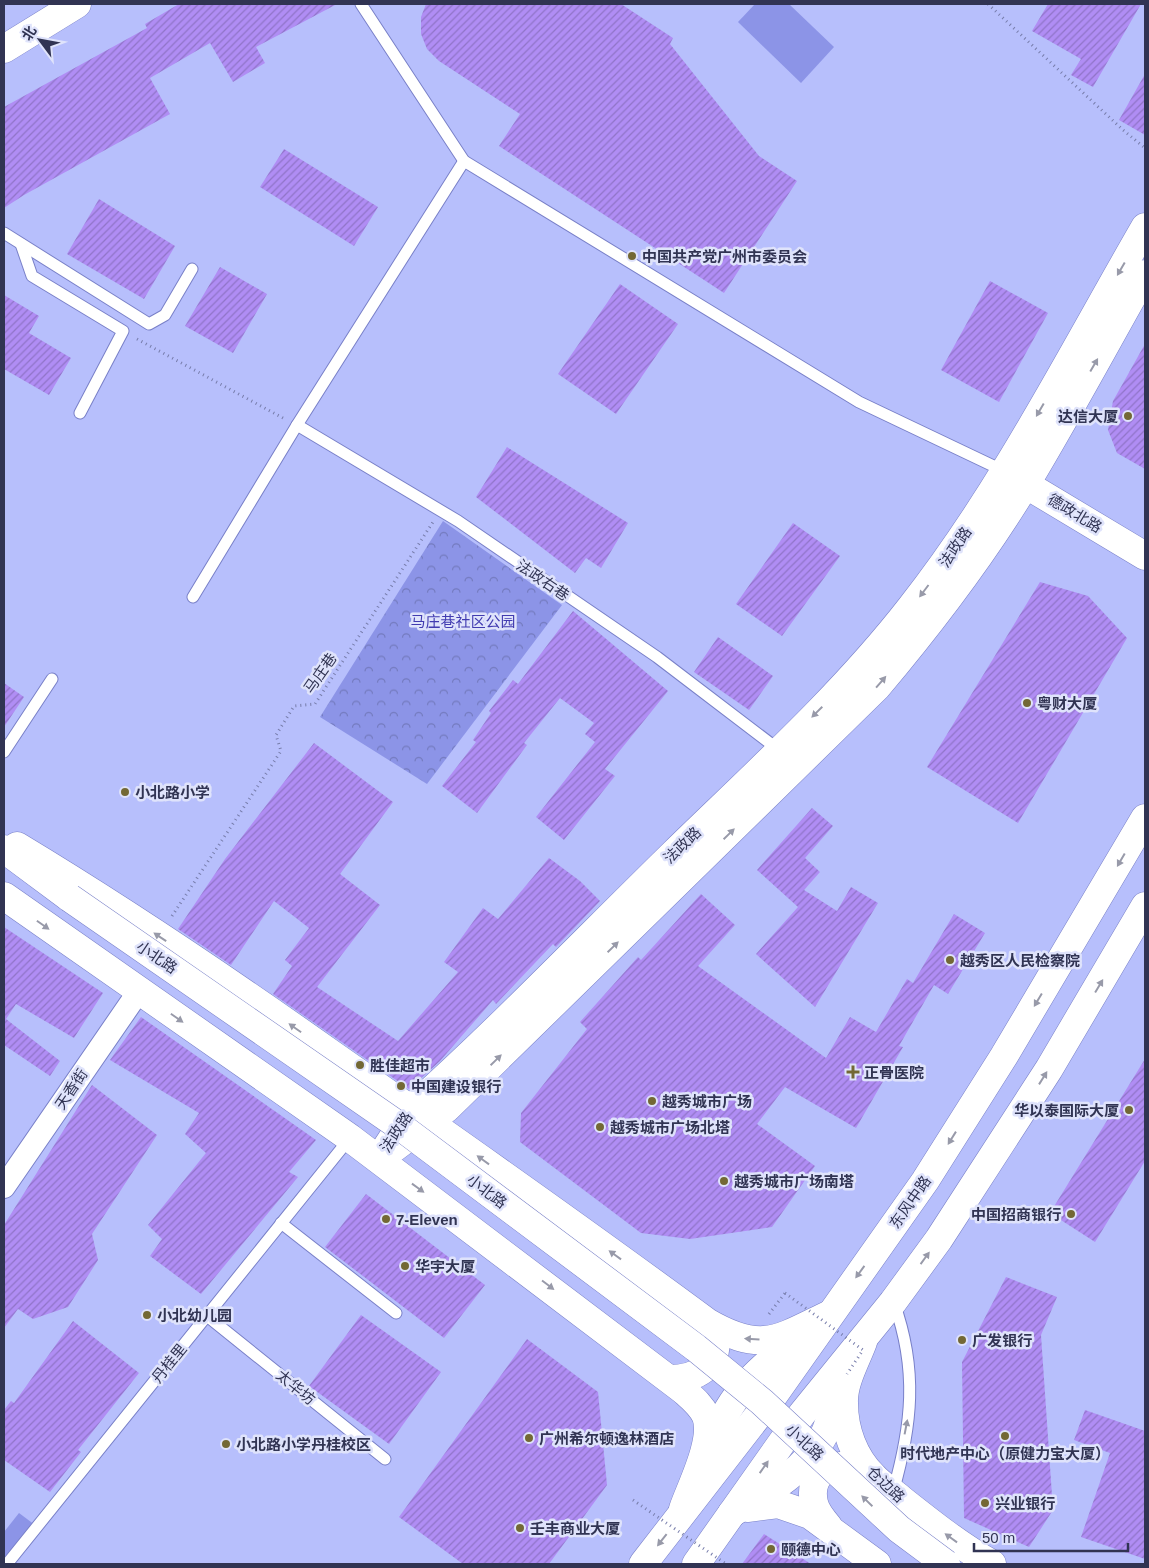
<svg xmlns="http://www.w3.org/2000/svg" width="1149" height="1568" viewBox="0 0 1149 1568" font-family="Helvetica,'Noto Sans SC',sans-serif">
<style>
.green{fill:#8c94e7}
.park{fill:url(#park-crowns)}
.building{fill:url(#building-hatch)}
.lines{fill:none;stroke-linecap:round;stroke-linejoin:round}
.service-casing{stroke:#7980c8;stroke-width:13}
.minor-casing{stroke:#7980c8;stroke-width:24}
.tertiary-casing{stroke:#7980c8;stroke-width:29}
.secondary-casing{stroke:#7980c8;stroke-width:29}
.trunk-casing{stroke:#7980c8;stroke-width:29}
.path{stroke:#777dab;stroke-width:3;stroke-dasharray:1 4;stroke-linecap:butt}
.service{stroke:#fff;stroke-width:11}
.minor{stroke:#fff;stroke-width:22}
.tertiary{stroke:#fff;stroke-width:28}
.secondary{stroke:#fff;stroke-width:28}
.trunk{stroke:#fff;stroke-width:28}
.secondary-bridge-casing{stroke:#7980c8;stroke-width:29;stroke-linecap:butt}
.path-bridge{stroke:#777dab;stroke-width:3;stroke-dasharray:1 4;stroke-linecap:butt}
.secondary-bridge{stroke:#fff;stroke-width:28}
.oneway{fill:#989aa9}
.poi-dot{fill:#736835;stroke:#dfe3fb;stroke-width:2}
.labels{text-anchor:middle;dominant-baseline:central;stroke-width:5;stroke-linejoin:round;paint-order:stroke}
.poi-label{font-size:15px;font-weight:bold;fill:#313453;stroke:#dfe3fb;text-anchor:start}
.street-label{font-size:15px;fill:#313453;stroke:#dfe3fb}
.park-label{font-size:15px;fill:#413bb0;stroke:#dfe3fb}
</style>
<defs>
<pattern id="park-crowns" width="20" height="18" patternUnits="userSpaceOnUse" patternTransform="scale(1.25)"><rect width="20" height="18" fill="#8c94e7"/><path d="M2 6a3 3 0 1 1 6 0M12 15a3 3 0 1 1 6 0" fill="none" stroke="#737abe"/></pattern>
<pattern id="building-hatch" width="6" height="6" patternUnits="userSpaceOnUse" patternTransform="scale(1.25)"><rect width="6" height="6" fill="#b08df4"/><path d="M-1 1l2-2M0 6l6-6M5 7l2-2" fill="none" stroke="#9074c8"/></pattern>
</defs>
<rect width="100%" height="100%" fill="#b7bffc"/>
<g class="green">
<path d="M755 4H789L834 47 801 83 738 22Z"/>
<path d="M19 1513 35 1525 4 1563V1532Z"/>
</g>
<path class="park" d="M443 521 562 605 427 784 320 717Z"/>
<g class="building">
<path d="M179 4H337L256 47 265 63 233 82 210 43 150 78 170 114 24 195 4 208V107L147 28 145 24Z"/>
<path d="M426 4H621L673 38 670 44 759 156 797 181 724 293 499 146 520 114 439 61 427 49 421 34V17Z"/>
<path d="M1048 4H1141L1093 87 1071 75 1081 59 1032 31Z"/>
<path d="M1145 74V135L1119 120Z"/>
<path d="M284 149 378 207 354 246 260 187Z"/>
<path d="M99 199 175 246 144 299 67 254Z"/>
<path d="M220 267 267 294 233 353 185 326Z"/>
<path d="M990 281 1048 313 999 402 941 370Z"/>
<path d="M620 284 678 324 616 414 558 374Z"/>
<path d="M4 295 39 316 29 333 71 358 49 395 4 369Z"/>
<path d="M1145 344V469L1117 453 1108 430 1113 401Z"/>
<path d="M507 447 628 523 601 568 586 558 575 573 476 497Z"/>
<path d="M793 523 840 556 782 636 736 604Z"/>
<path d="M1040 582 1088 596 1127 638 1018 823 927 767Z"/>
<path d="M573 611 668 691 605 769 615 776 564 840 536 817 595 742 585 734 594 723 560 698 524 743 527 745 477 813 442 786 476 742 473 740 491 713 489 711 513 680 518 684Z"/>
<path d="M718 637 773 676 749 710 694 672Z"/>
<path d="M4 683 24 697 4 727Z"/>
<path d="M314 743 393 802 340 874 380 905 317 987 398 1041 458 972 444 962 483 908 498 919 549 858 580 881 600 901 556 947 553 944 496 1004 493 1000 440 1061 409 1089 273 994 292 966 285 960 309 928 274 901 231 965 178 929 225 859Z"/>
<path d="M812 808 833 826 805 858 820 872 804 890 837 911 851 887 878 903 815 1007 756 954 798 907 757 870Z"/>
<path d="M701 894 735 925 698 966 826 1058 850 1017 876 1032 907 979 913 983 954 914 985 933 948 994 934 985 899 1046 903 1047 856 1128 785 1087 757 1124 815 1166 772 1227 690 1239 641 1233 520 1142 521 1113 587 1029 580 1022 638 957 641 960Z"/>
<path d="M4 927 103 993 74 1038 16 1004 6 1019 60 1061 50 1076 4 1045Z"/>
<path d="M141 1017 316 1140 289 1172 298 1177 201 1294 150 1256 162 1239 148 1225 206 1153 185 1134 199 1113 110 1060Z"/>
<path d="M1145 1059V1161L1095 1242 1050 1213Z"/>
<path d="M92 1085 157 1135 92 1234 98 1260 68 1307 33 1319 18 1309 4 1328V1225Z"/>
<path d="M366 1194 485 1285 444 1338 325 1247Z"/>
<path d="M1006 1277 1057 1297 1041 1335 1053 1510 1029 1547 964 1518 962 1362Z"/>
<path d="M361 1315 441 1372 389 1444 309 1386Z"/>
<path d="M73 1321 139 1373 78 1450 81 1452 50 1492 4 1460V1410L11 1401 14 1403Z"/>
<path d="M527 1339 598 1392 607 1485 549 1564H463L399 1517Z"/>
<path d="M1085 1410 1145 1431V1559L1081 1537 1110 1453 1074 1440Z"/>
<path d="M764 1534 811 1564H742Z"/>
</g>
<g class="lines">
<defs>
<g id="service">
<path d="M361 4 464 161 859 402 1004 471"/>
<path d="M4 233 149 324 165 315 192 269"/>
<path d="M21 244 32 276 123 331 80 413"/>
<path d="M297 425 458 521 657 657 779 750"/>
<path d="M193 597 297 425 464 161"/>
<path d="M4 752 52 679"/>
<path d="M281 1223 396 1313"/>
<path d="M207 1316 385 1459"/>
<path d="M893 1492C912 1425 918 1370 894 1303"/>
<path d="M7 1564 350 1138"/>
</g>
<path id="minor" d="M4 1187 139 991"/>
<g id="tertiary">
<path d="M1010 475 1145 556"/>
<path d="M17 846C125 911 230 982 333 1055 459 1143 584 1231 707 1322 762 1354 778 1339 830 1314"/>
<path d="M4 896 350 1138 683 1390C692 1398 701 1405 706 1416 715 1440 691 1486 683 1509"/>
<path d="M394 1148 447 1108 877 687C931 623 983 555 1027 482 1068 414 1106 343 1145 274"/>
<path d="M379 1159 412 1108C502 1027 587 938 674 853 755 774 841 697 911 607 1003 490 1071 355 1145 227"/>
<path d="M863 1342C856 1361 843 1383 844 1403 844 1430 854 1457 873 1476 881 1485 893 1492 902 1500 931 1523 960 1546 992 1564"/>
<path d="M670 1379C695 1379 719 1367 715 1338"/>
<path d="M709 1447C734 1389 754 1373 803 1335"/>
<path d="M747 1508 778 1504 810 1515 877 1564"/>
<path d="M732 1513C768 1492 805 1472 825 1433 831 1420 833 1405 838 1392"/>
<path d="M828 1526C822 1519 816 1512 814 1503 808 1476 828 1460 853 1468"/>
</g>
<g id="secondary">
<path d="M4 49 77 4"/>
<path d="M4 849 70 898"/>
</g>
<g id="trunk">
<path d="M643 1564 774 1395 925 1181 1004 1056 1145 818"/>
<path d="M696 1564 802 1414 893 1302 939 1239 1049 1069 1145 906"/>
</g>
</defs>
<use href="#service" class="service-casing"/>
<use href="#minor" class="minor-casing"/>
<use href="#tertiary" class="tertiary-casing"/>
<use href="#secondary" class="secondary-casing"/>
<use href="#trunk" class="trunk-casing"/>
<g class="path">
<path d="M988 4 1123 130 1145 148"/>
<path d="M137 339 283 418"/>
<path d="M172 916 281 751 276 735 294 706 315 704 433 522"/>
<path d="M769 1314 785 1293"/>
</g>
<use href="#service" class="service"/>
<use href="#minor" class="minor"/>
<use href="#tertiary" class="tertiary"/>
<use href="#secondary" class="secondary"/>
<use href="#trunk" class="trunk"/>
<defs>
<path id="secondary-bridge" d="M70 898 405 1130 696 1348 762 1402 899 1529 946 1564"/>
</defs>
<use href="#secondary-bridge" class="secondary-bridge-casing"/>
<g class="path-bridge">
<path d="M785 1293 863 1350 847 1374"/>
<path d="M633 1500 726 1564"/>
</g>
<use href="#secondary-bridge" class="secondary-bridge"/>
</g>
<defs><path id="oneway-solid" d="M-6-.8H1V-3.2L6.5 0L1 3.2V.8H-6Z" transform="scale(1.25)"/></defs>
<g class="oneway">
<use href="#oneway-solid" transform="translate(1121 269) rotate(120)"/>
<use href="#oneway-solid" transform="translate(1094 365) rotate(-60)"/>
<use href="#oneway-solid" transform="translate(1040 410) rotate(120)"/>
<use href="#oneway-solid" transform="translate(924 591) rotate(127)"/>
<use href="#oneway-solid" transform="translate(881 682) rotate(-49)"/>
<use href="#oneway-solid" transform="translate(817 712) rotate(135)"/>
<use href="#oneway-solid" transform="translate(729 834) rotate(-44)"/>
<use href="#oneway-solid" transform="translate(1121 860) rotate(120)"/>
<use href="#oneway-solid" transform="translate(43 925) rotate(35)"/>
<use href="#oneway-solid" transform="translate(160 937) rotate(-146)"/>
<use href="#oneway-solid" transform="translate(613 947) rotate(-44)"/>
<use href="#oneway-solid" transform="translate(1099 986) rotate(-59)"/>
<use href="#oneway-solid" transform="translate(1038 1000) rotate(121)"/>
<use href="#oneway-solid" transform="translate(177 1018) rotate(35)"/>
<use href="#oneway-solid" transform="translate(295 1028) rotate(-145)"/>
<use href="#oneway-solid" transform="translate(496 1060) rotate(-44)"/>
<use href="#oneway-solid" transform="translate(1043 1078) rotate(-58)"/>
<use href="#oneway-solid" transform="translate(952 1138) rotate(122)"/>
<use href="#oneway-solid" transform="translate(483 1160) rotate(-144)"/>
<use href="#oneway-solid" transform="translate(418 1188) rotate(36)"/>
<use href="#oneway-solid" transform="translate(615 1255) rotate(-144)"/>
<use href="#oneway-solid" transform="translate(925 1258) rotate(-54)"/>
<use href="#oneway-solid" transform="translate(860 1272) rotate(126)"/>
<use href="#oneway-solid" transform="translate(548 1285) rotate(37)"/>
<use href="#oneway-solid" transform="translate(752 1339) rotate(-177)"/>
<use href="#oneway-solid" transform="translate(906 1427) rotate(-79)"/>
<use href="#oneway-solid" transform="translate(764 1467) rotate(-55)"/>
<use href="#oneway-solid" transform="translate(867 1501) rotate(-136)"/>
<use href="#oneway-solid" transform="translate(951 1538) rotate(-144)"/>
<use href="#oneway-solid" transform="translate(662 1540) rotate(128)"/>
</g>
<g class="poi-dot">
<circle cx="632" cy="256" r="5"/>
<circle cx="1128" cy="416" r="5"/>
<circle cx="1027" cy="703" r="5"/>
<circle cx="125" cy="792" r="5"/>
<circle cx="950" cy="960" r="5"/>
<circle cx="360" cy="1065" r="5"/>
<path d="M850.5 1064.5h5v5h5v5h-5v5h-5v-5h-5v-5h5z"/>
<circle cx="401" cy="1086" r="5"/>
<circle cx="652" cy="1101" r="5"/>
<circle cx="1129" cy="1110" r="5"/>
<circle cx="600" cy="1127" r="5"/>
<circle cx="724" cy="1181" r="5"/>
<circle cx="1071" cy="1214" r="5"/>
<circle cx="386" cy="1219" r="5"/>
<circle cx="405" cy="1266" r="5"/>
<circle cx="147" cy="1315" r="5"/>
<circle cx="962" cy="1340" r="5"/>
<circle cx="1005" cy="1436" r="5"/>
<circle cx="529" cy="1438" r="5"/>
<circle cx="226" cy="1444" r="5"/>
<circle cx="985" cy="1503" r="5"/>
<circle cx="520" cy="1528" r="5"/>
<circle cx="771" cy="1549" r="5"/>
</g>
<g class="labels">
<g class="poi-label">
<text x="642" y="256">中国共产党广州市委员会</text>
<text x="1118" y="416" text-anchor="end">达信大厦</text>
<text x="1037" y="703">粤财大厦</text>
<text x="135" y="792">小北路小学</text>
<text x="960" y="960">越秀区人民检察院</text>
<text x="370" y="1065">胜佳超市</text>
<text x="864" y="1072">正骨医院</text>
<text x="411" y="1086">中国建设银行</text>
<text x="662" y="1101">越秀城市广场</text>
<text x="1119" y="1110" text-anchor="end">华以泰国际大厦</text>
<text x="610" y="1127">越秀城市广场北塔</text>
<text x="734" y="1181">越秀城市广场南塔</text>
<text x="1061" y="1214" text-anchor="end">中国招商银行</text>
<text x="396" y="1219">7-Eleven</text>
<text x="415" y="1266">华宇大厦</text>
<text x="157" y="1315">小北幼儿园</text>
<text x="972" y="1340">广发银行</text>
<text x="539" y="1438">广州希尔顿逸林酒店</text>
<text x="236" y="1444">小北路小学丹桂校区</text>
<text x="1005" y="1453" text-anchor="middle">时代地产中心（原健力宝大厦）</text>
<text x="995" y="1503">兴业银行</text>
<text x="530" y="1528">壬丰商业大厦</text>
<text x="781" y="1549">颐德中心</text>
</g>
<g class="street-label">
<text transform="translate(1075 513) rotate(31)">德政北路</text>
<text transform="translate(955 547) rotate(-56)">法政路</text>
<text transform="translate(543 580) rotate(34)">法政右巷</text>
<text transform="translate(320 673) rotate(-55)">马庄巷</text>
<text transform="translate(682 845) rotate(-44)">法政路</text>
<text transform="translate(157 957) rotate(34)">小北路</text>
<text transform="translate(71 1089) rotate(-56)">天香街</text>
<text transform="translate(396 1132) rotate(-57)">法政路</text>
<text transform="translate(487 1191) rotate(37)">小北路</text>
<text transform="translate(910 1202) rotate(-55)">东风中路</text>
<text transform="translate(169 1363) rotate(-51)">丹桂里</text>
<text transform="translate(296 1387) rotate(39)">太华坊</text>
<text transform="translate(805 1442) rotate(43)">小北路</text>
<text transform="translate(886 1484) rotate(43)">仓边路</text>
</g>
<g class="park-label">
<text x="463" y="621">马庄巷社区公园</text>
</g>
</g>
<rect width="1149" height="1568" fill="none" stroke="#313453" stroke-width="10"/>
<g transform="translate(40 40) rotate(302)" stroke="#dfe3fb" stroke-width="4" paint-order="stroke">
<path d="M0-4L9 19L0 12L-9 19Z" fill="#313453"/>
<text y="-8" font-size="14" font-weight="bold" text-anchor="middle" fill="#313453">北</text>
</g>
<path d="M974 1543v8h154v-8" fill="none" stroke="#313453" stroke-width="2.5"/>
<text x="982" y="1543" font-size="15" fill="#313453" stroke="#dfe3fb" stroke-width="4" paint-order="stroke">50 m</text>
</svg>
